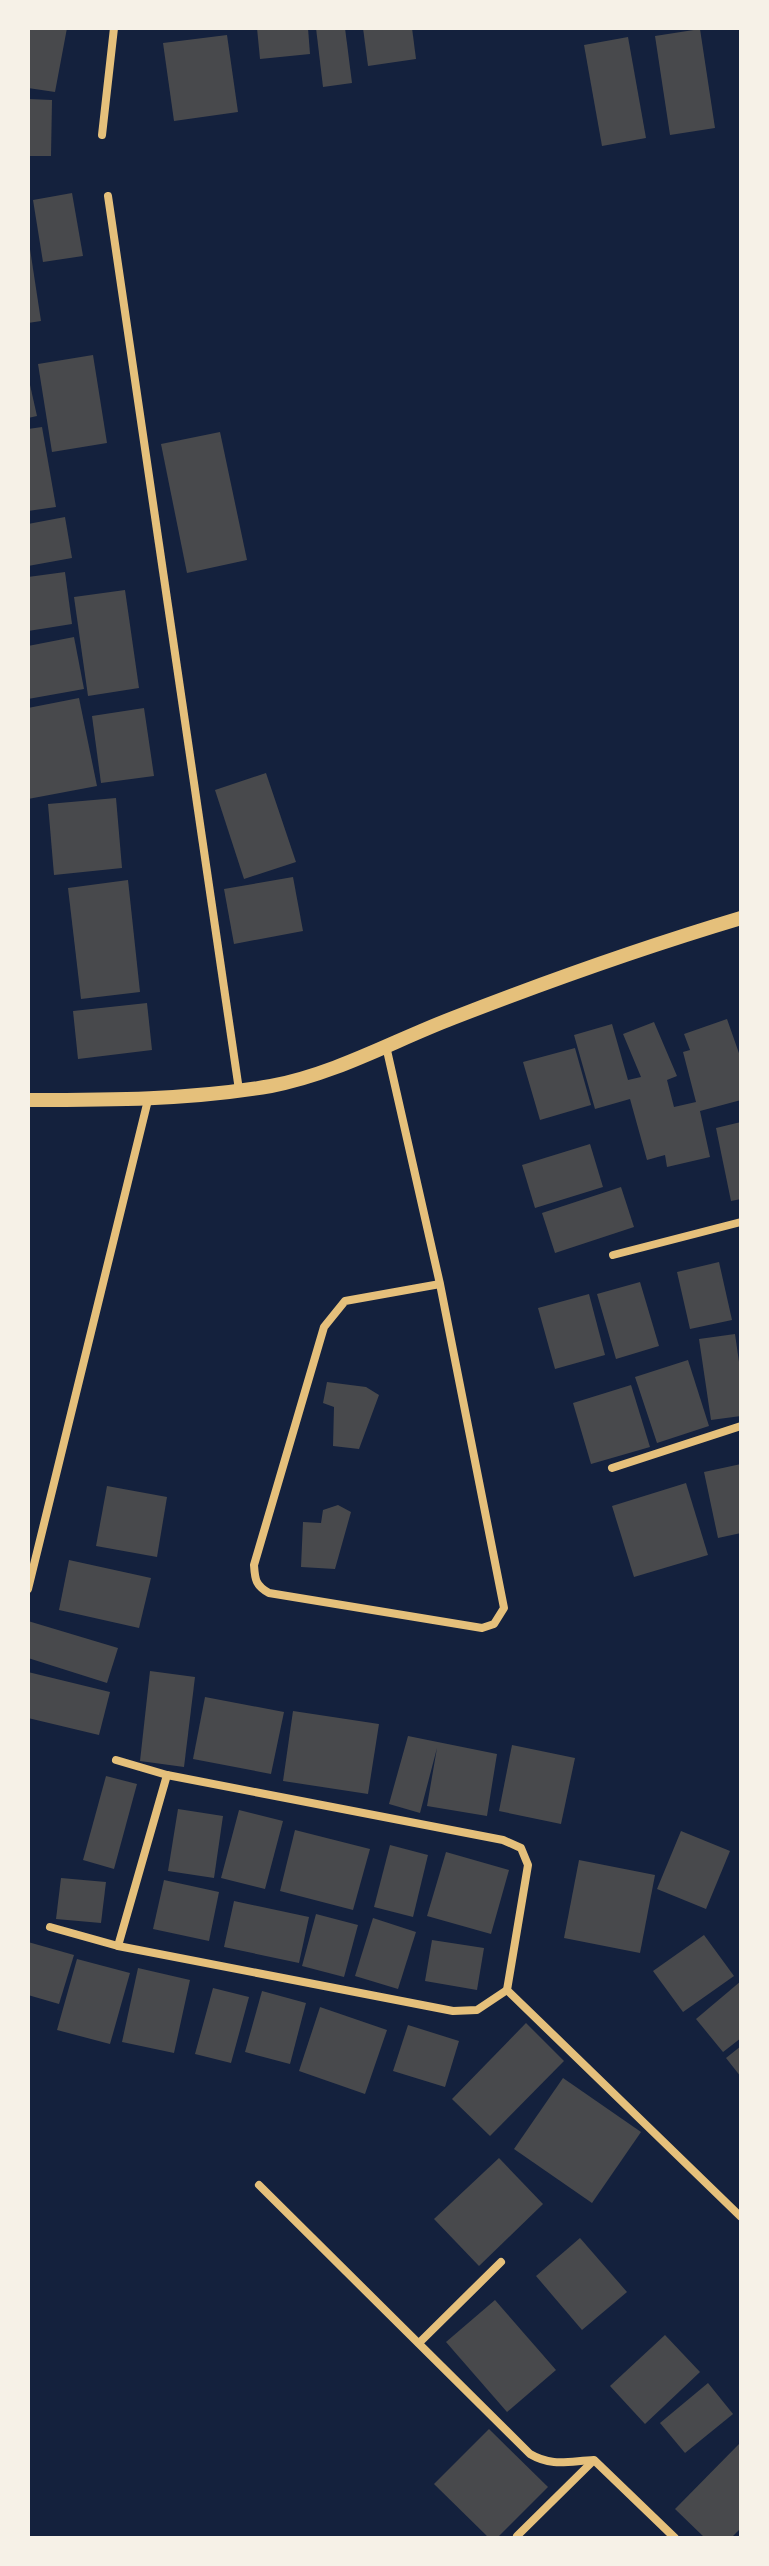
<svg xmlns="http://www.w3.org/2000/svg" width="769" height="2566" viewBox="0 0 769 2566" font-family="'IBM Plex Sans',sans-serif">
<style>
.building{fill:#48494c}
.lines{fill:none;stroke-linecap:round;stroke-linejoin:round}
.minor{stroke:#e5c07b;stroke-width:8}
.tertiary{stroke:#e5c07b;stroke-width:14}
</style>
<rect width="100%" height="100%" fill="#14213d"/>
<g class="building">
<path d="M28 28H67L55 92 28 88Z"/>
<path d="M257 28H308L310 54 260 59Z"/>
<path d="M316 28H345L352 83 323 87Z"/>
<path d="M363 28H412L416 59 368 66Z"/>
<path d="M700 29 715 128 670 135 655 36Z"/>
<path d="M227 35 238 112 174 121 163 43Z"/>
<path d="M628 37 646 138 602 146 584 45Z"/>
<path d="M28 99 52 100 51 156H28Z"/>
<path d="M72 193 83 256 43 262 33 200Z"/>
<path d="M30 249 41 321 28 323V250Z"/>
<path d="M93 355 107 443 52 452 38 364Z"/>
<path d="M28 376 37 416 28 418Z"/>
<path d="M42 427 56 507 28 511V429Z"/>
<path d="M220 432 247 560 187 573 161 444Z"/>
<path d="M65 517 72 558 28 566V524Z"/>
<path d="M65 572 72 624 28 631V577Z"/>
<path d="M125 590 139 688 88 696 74 597Z"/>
<path d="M74 637 84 689 28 699V646Z"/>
<path d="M79 698 97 786 28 799V708Z"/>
<path d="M144 708 154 776 101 783 92 716Z"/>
<path d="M266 773 296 862 244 879 215 790Z"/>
<path d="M116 798 122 868 54 875 48 804Z"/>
<path d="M293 877 303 931 234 944 224 889Z"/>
<path d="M128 880 140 992 81 999 68 888Z"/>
<path d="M147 1003 152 1050 78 1059 73 1011Z"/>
<path d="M727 1019 741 1059V1100L700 1111 710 1157 667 1167 665 1155 647 1160 630 1099 595 1109 574 1035 612 1024 628 1080 641 1077 623 1034 654 1022 677 1076 667 1080 674 1107 696 1102 683 1052 690 1050 684 1034Z"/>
<path d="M575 1048 591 1105 540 1120 523 1062Z"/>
<path d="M741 1122V1199L731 1201 716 1128Z"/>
<path d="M590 1144 603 1187 535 1208 522 1165Z"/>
<path d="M621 1187 634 1227 555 1253 542 1213Z"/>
<path d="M719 1262 732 1320 690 1329 677 1272Z"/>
<path d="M640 1282 659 1346 616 1359 597 1294Z"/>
<path d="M589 1294 605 1355 555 1369 538 1308Z"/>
<path d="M735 1334 741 1376V1416L711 1420 699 1339Z"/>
<path d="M688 1360 709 1426 657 1443 635 1377Z"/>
<path d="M327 1382 366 1387 379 1395 359 1449 333 1446 334 1407 323 1403Z"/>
<path d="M631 1385 650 1447 591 1464 573 1403Z"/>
<path d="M741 1464V1533L718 1538 704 1472Z"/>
<path d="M686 1483 708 1555 634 1577 612 1506Z"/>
<path d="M107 1486 167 1497 157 1557 96 1546Z"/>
<path d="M338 1505 351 1512 335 1569 301 1567 303 1522 321 1523 323 1510Z"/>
<path d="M69 1560 151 1578 139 1628 59 1610Z"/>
<path d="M28 1621 118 1648 107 1683 28 1658Z"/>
<path d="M150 1671 195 1677 184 1767 140 1761Z"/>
<path d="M28 1672 110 1692 99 1735 28 1718Z"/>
<path d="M205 1697 284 1712 271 1774 193 1759Z"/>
<path d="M293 1711 379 1724 368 1794 283 1781Z"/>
<path d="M408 1736 497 1754 487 1816 427 1806 437 1748 420 1813 389 1804Z"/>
<path d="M512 1745 575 1758 561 1824 499 1811Z"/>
<path d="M106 1776 137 1784 114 1869 83 1860Z"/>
<path d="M178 1809 223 1816 214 1878 168 1871Z"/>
<path d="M239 1810 283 1821 265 1889 221 1878Z"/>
<path d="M295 1830 370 1849 353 1910 280 1891Z"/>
<path d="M681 1831 730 1851 706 1909 657 1889Z"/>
<path d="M390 1845 428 1855 413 1917 374 1907Z"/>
<path d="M446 1852 509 1870 491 1934 427 1916Z"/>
<path d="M579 1860 655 1875 640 1953 564 1938Z"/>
<path d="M61 1878 106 1882 101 1923 56 1919Z"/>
<path d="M164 1880 219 1892 209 1941 153 1929Z"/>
<path d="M234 1901 309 1917 299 1963 224 1947Z"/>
<path d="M316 1914 358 1925 344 1977 302 1966Z"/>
<path d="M373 1918 416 1932 398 1989 355 1976Z"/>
<path d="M704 1935 734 1976 683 2012 653 1971Z"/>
<path d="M432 1940 484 1948 477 1990 425 1981Z"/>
<path d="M28 1942 74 1955 59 2004 28 1995Z"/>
<path d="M77 1959 130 1973 110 2044 57 2030Z"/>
<path d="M138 1968 190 1980 174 2053 122 2042Z"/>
<path d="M741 1981V2038L723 2052 696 2019Z"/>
<path d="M213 1988 249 1997 231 2063 195 2054Z"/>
<path d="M262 1991 306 2003 290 2064 245 2052Z"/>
<path d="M320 2007 387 2030 365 2094 299 2071Z"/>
<path d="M526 2023 564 2061 490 2136 452 2099Z"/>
<path d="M408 2025 459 2041 445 2087 393 2071Z"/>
<path d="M741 2046V2077L726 2058Z"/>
<path d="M563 2078 641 2132 592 2203 514 2149Z"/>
<path d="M499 2158 543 2204 479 2266 434 2219Z"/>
<path d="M580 2238 627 2292 582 2330 536 2276Z"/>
<path d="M495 2300 556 2370 507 2412 446 2342Z"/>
<path d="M665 2335 700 2372 645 2424 610 2386Z"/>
<path d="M708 2383 733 2414 685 2453 660 2423Z"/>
<path d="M489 2429 548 2487 497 2538H489L434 2484Z"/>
<path d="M741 2442V2528L731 2538H705L675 2509Z"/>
</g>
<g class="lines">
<g class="minor">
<path d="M102 135 114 28"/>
<path d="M108 196 239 1090"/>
<path d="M386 1046 440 1284 504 1608 494 1624 482 1628 269 1593C255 1585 255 1579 254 1565L324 1327 345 1301 440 1284"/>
<path d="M613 1255 741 1222"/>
<path d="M612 1468 741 1426"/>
<path d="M28 1589 148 1100"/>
<path d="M116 1760 167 1775 503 1840 521 1848 528 1865 507 1990 741 2217"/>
<path d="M50 1927 118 1946 453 2011 477 2010 507 1990"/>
<path d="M118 1946 167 1775"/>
<path d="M259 2185 530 2454C552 2467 569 2461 594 2460L675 2538"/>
<path d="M419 2343 501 2262"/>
<path d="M517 2536 593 2461"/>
</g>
<path class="tertiary" d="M28 1100C109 1100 190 1100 271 1086 335 1074 393 1041 453 1018 548 981 644 947 741 918"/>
</g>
<rect width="769" height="2566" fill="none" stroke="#f6f1e7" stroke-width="60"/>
</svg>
